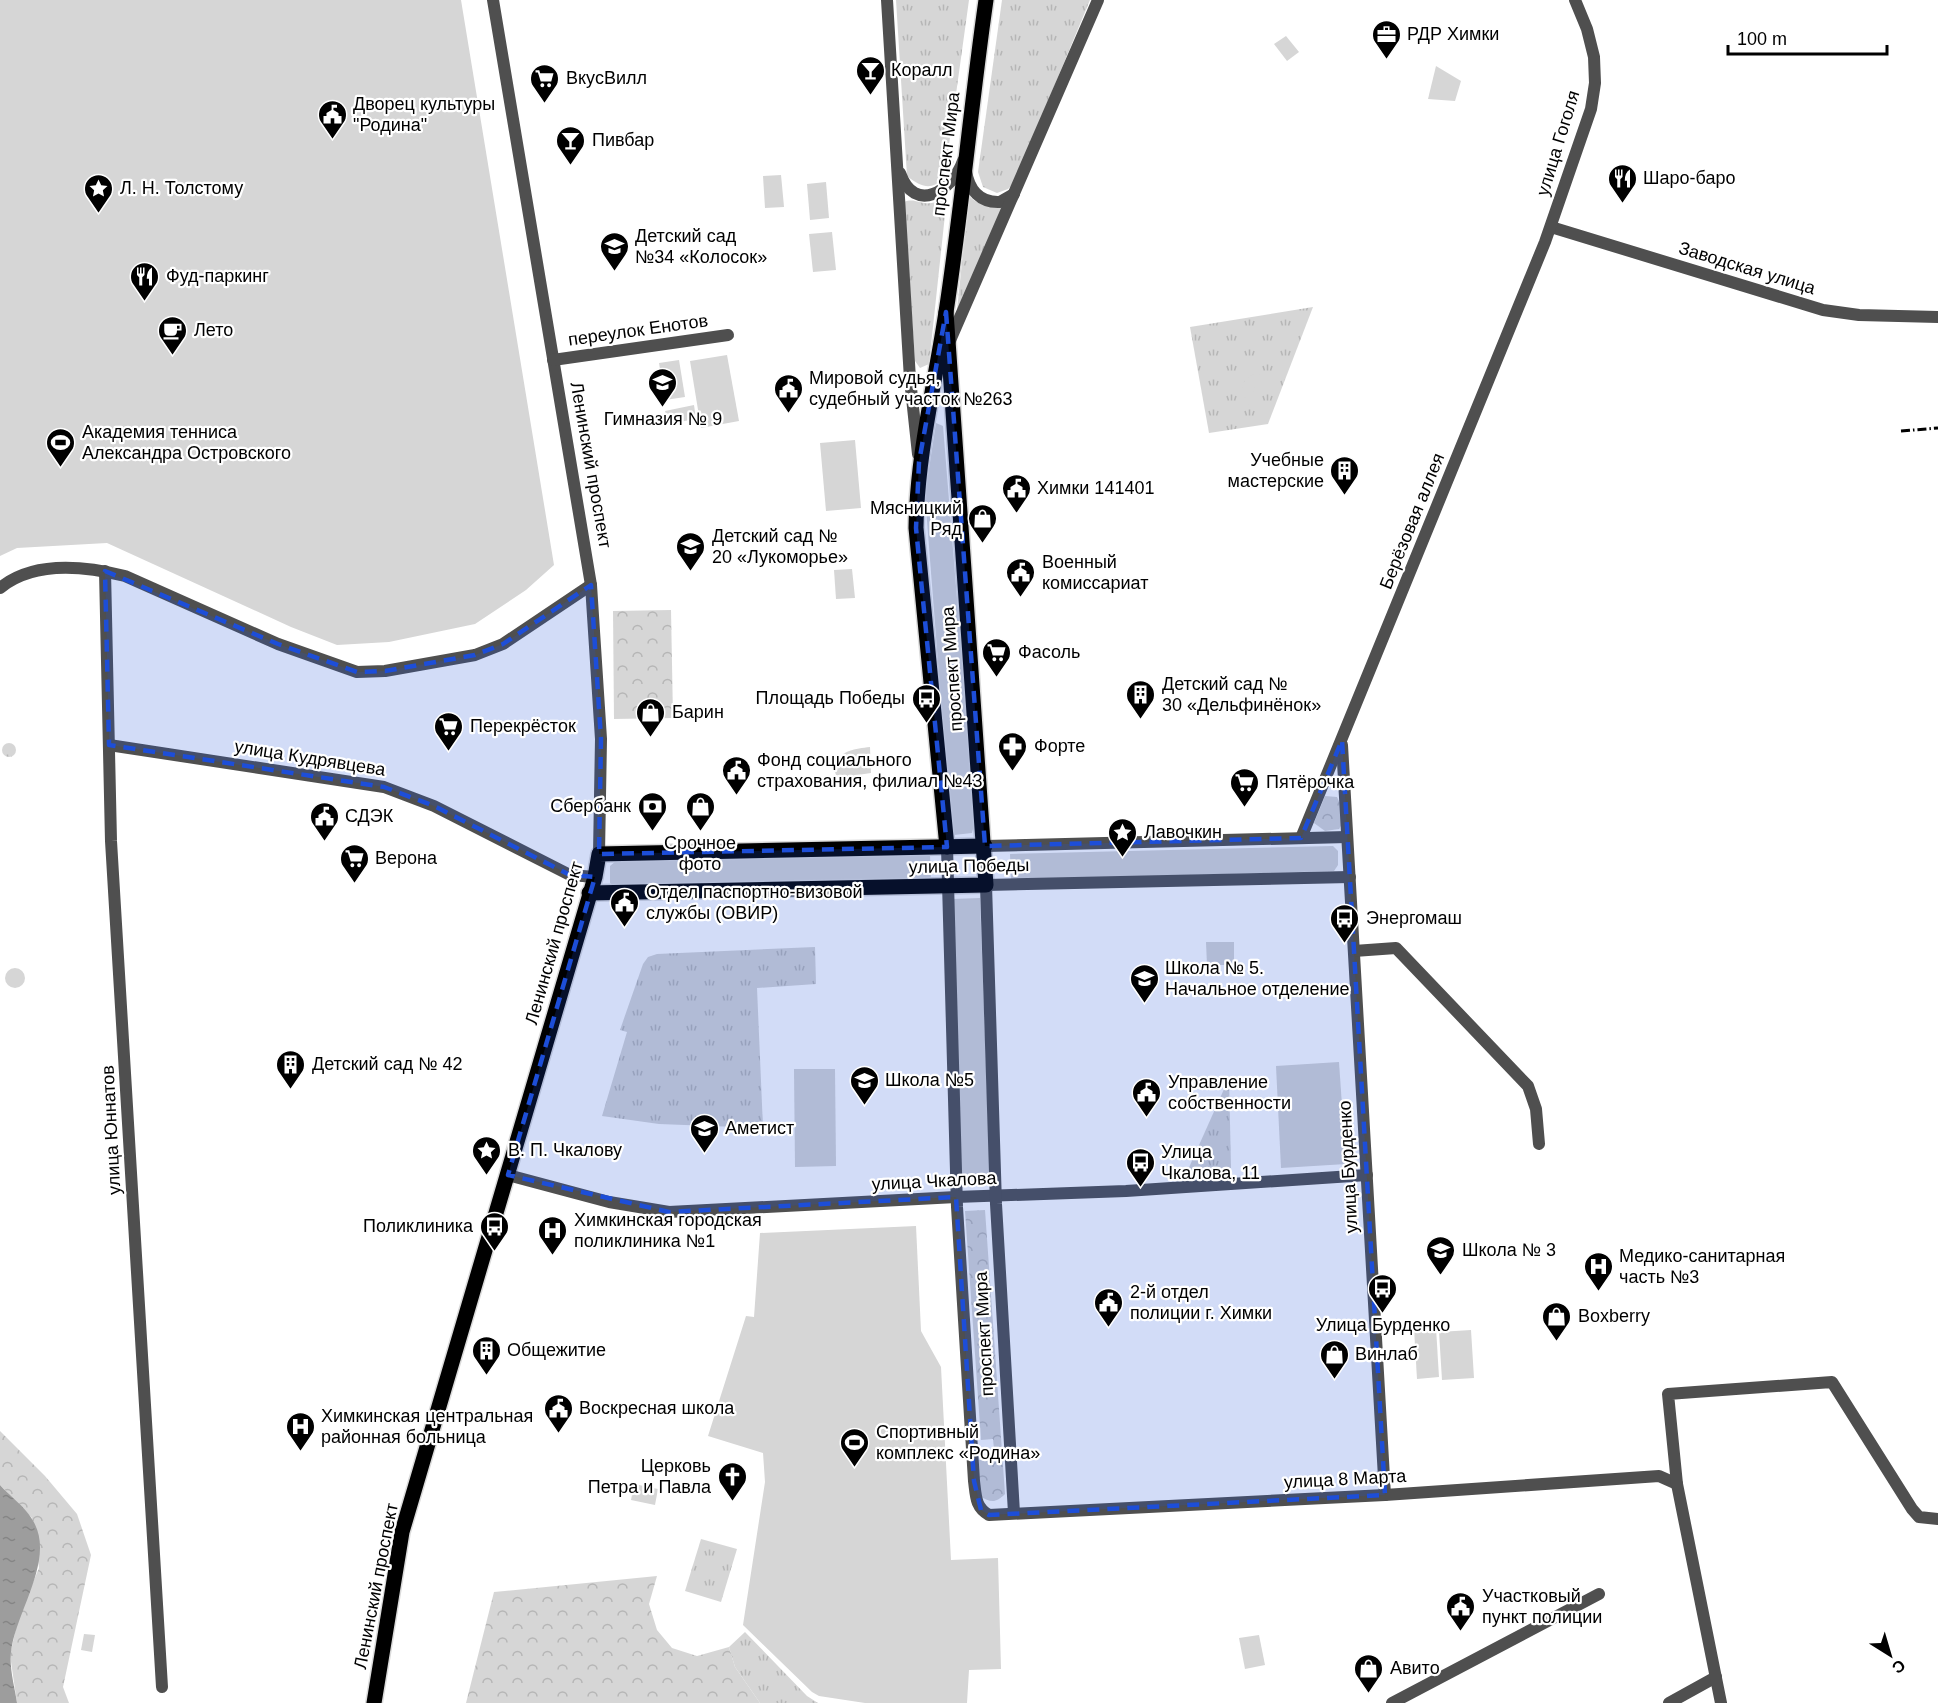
<svg xmlns="http://www.w3.org/2000/svg" width="1938" height="1703" viewBox="0 0 1938 1703" font-family="Helvetica,sans-serif">
<style>
.grass{fill:url(#grass-tufts)}
.forest{fill:url(#forest-crowns)}
.green{fill:#d6d6d6}
.water{fill:url(#water-ripples)}
.lines{fill:none;stroke-linecap:round;stroke-linejoin:round}
.major-casing{stroke:#dbdbdb;stroke-width:18}
.minor{stroke:#4f4f4f;stroke-width:12}
.major{stroke:#000;stroke-width:15}
.rail{stroke:#000;stroke-width:3;stroke-dasharray:9 3 1.5 3;stroke-linecap:butt}
.marked{fill:#1d4ed8;fill-opacity:0.2;stroke:#1d4ed8;stroke-width:4.5;stroke-dasharray:12 8;stroke-linejoin:round}
.labels{text-anchor:middle;dominant-baseline:central;stroke-width:4.5;stroke-linejoin:round;paint-order:stroke}
.poi-label{font-size:18px;fill:#000;stroke:#fff;text-anchor:start}
.street-label{font-size:18px;fill:#000;stroke:#fff}
</style>
<defs>
<pattern id="grass-tufts" width="24" height="20" patternUnits="userSpaceOnUse" patternTransform="scale(1.5)"><rect width="24" height="20" fill="#d6d6d6"/><path d="M3 7l-1-3M5 7V3M7 7l1-3M15 17l-1-3M17 17v-4M19 17l1-3" fill="none" stroke="#b6b6b6"/></pattern>
<pattern id="forest-crowns" width="20" height="18" patternUnits="userSpaceOnUse" patternTransform="scale(1.5)"><rect width="20" height="18" fill="#d6d6d6"/><path d="M2 6a3 3 0 1 1 6 0M12 15a3 3 0 1 1 6 0" fill="none" stroke="#b6b6b6"/></pattern>
<pattern id="water-ripples" width="26" height="14" patternUnits="userSpaceOnUse" patternTransform="scale(1.5)"><rect width="26" height="14" fill="#9d9d9d"/><path d="M2 4q2-2 4 0t4 0M15 11q2-2 4 0t4 0" fill="none" stroke="#858585"/></pattern>
</defs>
<rect width="100%" height="100%" fill="#fff"/>
<g class="grass">
<path d="M896 0H969L948 152 954 162C941 184 931 196 907 176Z"/>
<path d="M1002 0H1090L1014 183 1008 189 997 193 983 187 978 172Z"/>
<path d="M947 196 929 364 920 368 915 361 904 202C919 196 924 212 947 196Z"/>
<path d="M969 196C981 208 993 206 1009 202L957 310Z"/>
<path d="M1313 307 1268 424 1209 433 1190 327Z"/>
<circle cx="9" cy="750" r="7"/>
<path d="M815 947 816 984 757 988 763 1128 659 1124 602 1116 627 1032 620 1030 643 964 648 957 657 954Z"/>
<path d="M1229 1078 1231 1168 1187 1172Z"/>
<path d="M701 1539 737 1549 721 1602 685 1591Z"/>
<path d="M745 1632 807 1696 818 1703H760L735 1667 729 1647Z"/>
</g>
<g class="forest">
<path d="M671 610 673 718 614 719 613 611Z"/>
<path d="M1325 796 1337 797C1342 808 1347 818 1339 829L1325 831 1314 823Z"/>
<path d="M985 1210 1005 1494C996 1503 991 1503 980 1496L978 1460 995 1459 993 1439 981 1440 965 1211Z"/>
<path d="M0 1431 45 1476 77 1514 91 1555 63 1687 69 1703H17L10 1655 19 1615 39 1568 32 1518 0 1485Z"/>
<path d="M657 1576 649 1604 657 1630 672 1648 697 1656 729 1647 735 1667 760 1703H466L494 1592Z"/>
</g>
<g class="green">
<path d="M0 0H461L554 565 526 590 475 624 389 642 337 645 291 627 107 543 17 548 0 556Z"/>
<path d="M1286 36 1299 52 1287 61 1274 44Z"/>
<path d="M1436 66 1461 81 1455 101 1428 99Z"/>
<path d="M781 175 784 207 765 208 763 176Z"/>
<path d="M826 182 829 218 810 220 807 184Z"/>
<path d="M832 232 836 270 813 272 809 234Z"/>
<path d="M727 355 739 421 701 428 690 361Z"/>
<path d="M679 360 685 397 665 400 659 363Z"/>
<path d="M1261 371 1248 405C1240 387 1239 378 1261 371Z"/>
<path d="M694 405 696 419 668 424 665 411Z"/>
<path d="M936 423 943 426 975 821 972 833 954 835 951 829 925 495Z"/>
<path d="M855 440 861 508 826 511 820 443Z"/>
<path d="M852 569 855 598 836 599 834 570Z"/>
<path d="M870 747 871 773 844 777 836 775 833 766C841 750 854 749 870 747Z"/>
<path d="M1333 846 1338 851V865L1334 871 1011 880 1010 854Z"/>
<path d="M930 855 931 881 617 888 610 883V866L616 861Z"/>
<path d="M980 898 990 1177 960 1180 952 899Z"/>
<path d="M1206 942H1234V965H1207Z"/>
<circle cx="15" cy="978" r="10"/>
<path d="M1339 1062 1346 1164 1281 1168 1276 1066Z"/>
<path d="M794 1069H835L836 1166 795 1167Z"/>
<path d="M916 1226 921 1331 941 1367 951 1560 998 1558 1001 1669 969 1670 967 1703H865L819 1696 812 1692 743 1625 765 1482 763 1453 708 1436 746 1316 754 1317 760 1233Z"/>
<path d="M1436 1328 1439 1377 1417 1379 1414 1329Z"/>
<path d="M1471 1330 1474 1378 1442 1380 1439 1332Z"/>
<path d="M634 1484 658 1489 655 1505 631 1500Z"/>
<path d="M84 1634 95 1635 92 1652 81 1650Z"/>
<path d="M1259 1635 1265 1665 1245 1669 1239 1638Z"/>
</g>
<path class="water" d="M0 1485C10 1496 25 1507 32 1519 57 1558 16 1610 11 1652 9 1668 15 1688 17 1703H0Z"/>
<g class="lines">
<defs>
<g id="major">
<path d="M947 847 916 528C917 454 935 384 946 312 962 208 971 104 986 0"/>
<path d="M589 893 986 885 946 312"/>
<path d="M374 1703 402 1532 595 877 599 854 985 846"/>
</g>
</defs>
<use href="#major" class="major-casing"/>
<g class="minor">
<path d="M493 0 591 585 601 739 599 854"/>
<path d="M887 0 910 379 918 454"/>
<path d="M966 171C969 190 980 203 1000 202L1014 194"/>
<path d="M900 173C915 215 952 191 963 161"/>
<path d="M1551 227 1823 310 1859 315 1938 317"/>
<path d="M948 345 1098 0"/>
<path d="M553 360 728 335"/>
<path d="M105 571 111 841 162 1687"/>
<path d="M0 588C34 560 85 566 125 576L278 644 357 672 385 671 475 655 503 644 591 585"/>
<path d="M109 745 384 787 434 806 570 875 595 877"/>
<path d="M1342 745 1385 1495"/>
<path d="M1301 838 1545 242 1591 109 1595 83 1594 57 1587 29 1575 0"/>
<path d="M985 846 1347 837"/>
<path d="M947 847 957 1207 974 1481C976 1496 975 1507 989 1515L1385 1495 1659 1476 1677 1484"/>
<path d="M1354 951 1396 948 1528 1086 1536 1109 1539 1144"/>
<path d="M508 1175 609 1202 669 1212 956 1197 1126 1191 1367 1175"/>
<path d="M1014 1513 996 1204 986 885 1350 877"/>
<path d="M1392 1703 1599 1594"/>
<path d="M1669 1703 1716 1677"/>
<path d="M1721 1703 1677 1484 1668 1394 1832 1382 1912 1509 1919 1517 1938 1519"/>
</g>
<use href="#major" class="major"/>
<path class="rail" d="M1901 431 1938 428"/>
</g>
<path class="marked" d="M946 312 985 846 1301 838 1342 740 1385 1495 989 1515 981 1510 974 1481 956 1197 669 1212 508 1175 595 877 570 875 434 806 384 787 109 745 105 571 278 644 357 672 385 671 475 655 503 644 591 585 601 739 599 854 947 847 916 528 919 462Z"/>
<defs>
<symbol id="office-pin" viewBox="-11 -11 22 30"><path d="M0 17L-7.5 6A9.5 9.5 0 1 1 7.5 6Z" fill="#000" stroke="#fff"/><path d="M-6-3h4V-5.5h4V-3h4V5H-6ZM-1-4.5V-3h2v-1.5ZM-6 0V1H6V0Z" fill="#fff"/></symbol>
<symbol id="bar-pin" viewBox="-11 -11 22 30"><path d="M0 17L-7.5 6A9.5 9.5 0 1 1 7.5 6Z" fill="#000" stroke="#fff"/><path d="M-6-5H6L.8 .8V4.5H3.5V6h-7V4.5H-.8V.8Z" fill="#fff"/></symbol>
<symbol id="supermarket-pin" viewBox="-11 -11 22 30"><path d="M0 17L-7.5 6A9.5 9.5 0 1 1 7.5 6Z" fill="#000" stroke="#fff"/><path d="M-6-5.5h2.5l.6 2H6L4.5 2H-2.5L-4.4-4H-6ZM-1.5 3.2a1.3 1.3 0 1 0 .1 0ZM3 3.2a1.3 1.3 0 1 0 .1 0Z" fill="#fff"/></symbol>
<symbol id="civic-pin" viewBox="-11 -11 22 30"><path d="M0 17L-7.5 6A9.5 9.5 0 1 1 7.5 6Z" fill="#000" stroke="#fff"/><path d="M-.6-6.5H3V-4.5H.6V-3L4-1V1h2V6H-6V1h2V-1L-.6-3ZM-1.2 2.5V6h2.4V2.5Z" fill="#fff"/></symbol>
<symbol id="restaurant-pin" viewBox="-11 -11 22 30"><path d="M0 17L-7.5 6A9.5 9.5 0 1 1 7.5 6Z" fill="#000" stroke="#fff"/><path d="M-5-6h1v4h1v-4h1v4h1v-4h1v5L-1.5 .5V6h-2V.5L-5-1ZM5-6V6H3V1.5H1.5Q1.5-4 5-6Z" fill="#fff"/></symbol>
<symbol id="sight-pin" viewBox="-11 -11 22 30"><path d="M0 17L-7.5 6A9.5 9.5 0 1 1 7.5 6Z" fill="#000" stroke="#fff"/><path d="M0-6L1.8-2.2L6-1.7L2.9 1.2L3.7 5.4L0 3.3L-3.7 5.4L-2.9 1.2L-6-1.7L-1.8-2.2Z" fill="#fff"/></symbol>
<symbol id="school-pin" viewBox="-11 -11 22 30"><path d="M0 17L-7.5 6A9.5 9.5 0 1 1 7.5 6Z" fill="#000" stroke="#fff"/><path d="M0-5L7-2L0 1L-7-2ZM-4 1L0 2.5L4 1V4Q0 6-4 4Z" fill="#fff"/></symbol>
<symbol id="cafe-pin" viewBox="-11 -11 22 30"><path d="M0 17L-7.5 6A9.5 9.5 0 1 1 7.5 6Z" fill="#000" stroke="#fff"/><path d="M-5.5-4.5H6V0H3Q3 3.5 0 3.5H-2.5Q-5.5 3.5-5.5 0ZM3-3.2v2h1.7v-2ZM-6 4.5H4V6H-6Z" fill="#fff"/></symbol>
<symbol id="stadium-pin" viewBox="-11 -11 22 30"><path d="M0 17L-7.5 6A9.5 9.5 0 1 1 7.5 6Z" fill="#000" stroke="#fff"/><path d="M0-5a6.5 5 0 1 0 0 10a6.5 5 0 1 0 0-10ZM-3.5-1.8h7v3.6h-7Z" fill="#fff"/></symbol>
<symbol id="building-pin" viewBox="-11 -11 22 30"><path d="M0 17L-7.5 6A9.5 9.5 0 1 1 7.5 6Z" fill="#000" stroke="#fff"/><path d="M-4-6H4V6H1V3H-1V6H-4ZM-2.5-4.3h1.7v1.8h-1.7ZM.8-4.3h1.7v1.8H.8ZM-2.5-1h1.7V.8h-1.7ZM.8-1h1.7V.8H.8Z" fill="#fff"/></symbol>
<symbol id="shop-pin" viewBox="-11 -11 22 30"><path d="M0 17L-7.5 6A9.5 9.5 0 1 1 7.5 6Z" fill="#000" stroke="#fff"/><path d="M-5-2.5h2.3a2.7 3.5 0 0 1 5.4 0H5L5.5 6h-11ZM-1.5-2.5h3a1.5 2.3 0 0 0-3 0Z" fill="#fff"/></symbol>
<symbol id="bus-pin" viewBox="-11 -11 22 30"><path d="M0 17L-7.5 6A9.5 9.5 0 1 1 7.5 6Z" fill="#000" stroke="#fff"/><path d="M-5-6H5V4H4V6H2V4H-2V6H-4V4H-5ZM-3.5-4V0h7V-4ZM-3.5 1.2v1.5H-2V1.2ZM2 1.2v1.5H3.5V1.2Z" fill="#fff"/></symbol>
<symbol id="pharmacy-pin" viewBox="-11 -11 22 30"><path d="M0 17L-7.5 6A9.5 9.5 0 1 1 7.5 6Z" fill="#000" stroke="#fff"/><path d="M-2-6h4v4h4v4h-4v4h-4v-4h-4v-4h4Z" fill="#fff"/></symbol>
<symbol id="bank-pin" viewBox="-11 -11 22 30"><path d="M0 17L-7.5 6A9.5 9.5 0 1 1 7.5 6Z" fill="#000" stroke="#fff"/><path d="M-6-4H6V4H-6ZM0-2.3a2.3 2.3 0 1 0 0 4.6a2.3 2.3 0 1 0 0-4.6Z" fill="#fff"/></symbol>
<symbol id="hospital-pin" viewBox="-11 -11 22 30"><path d="M0 17L-7.5 6A9.5 9.5 0 1 1 7.5 6Z" fill="#000" stroke="#fff"/><path d="M-5-5h3v3.5h4V-5h3V5h-3V1.5h-4V5h-3Z" fill="#fff"/></symbol>
<symbol id="church-pin" viewBox="-11 -11 22 30"><path d="M0 17L-7.5 6A9.5 9.5 0 1 1 7.5 6Z" fill="#000" stroke="#fff"/><path d="M-1.2-6h2.4v3.5h3.3v2.4h-3.3V6h-2.4V-.1h-3.3v-2.4h3.3Z" fill="#fff"/></symbol>
</defs>
<g fill-rule="evenodd">
<use href="#office-pin" x="1370" y="18" width="33" height="45"/>
<use href="#bar-pin" x="854" y="54" width="33" height="45"/>
<use href="#supermarket-pin" x="528" y="62" width="33" height="45"/>
<use href="#civic-pin" x="316" y="98" width="33" height="45"/>
<use href="#bar-pin" x="554" y="124" width="33" height="45"/>
<use href="#restaurant-pin" x="1606" y="162" width="33" height="45"/>
<use href="#sight-pin" x="82" y="172" width="33" height="45"/>
<use href="#school-pin" x="598" y="230" width="33" height="45"/>
<use href="#restaurant-pin" x="128" y="260" width="33" height="45"/>
<use href="#cafe-pin" x="156" y="314" width="33" height="45"/>
<use href="#school-pin" x="646" y="366" width="33" height="45"/>
<use href="#civic-pin" x="772" y="372" width="33" height="45"/>
<use href="#stadium-pin" x="44" y="426" width="33" height="45"/>
<use href="#building-pin" x="1328" y="454" width="33" height="45"/>
<use href="#civic-pin" x="1000" y="472" width="33" height="45"/>
<use href="#shop-pin" x="966" y="502" width="33" height="45"/>
<use href="#school-pin" x="674" y="530" width="33" height="45"/>
<use href="#civic-pin" x="1004" y="556" width="33" height="45"/>
<use href="#supermarket-pin" x="980" y="636" width="33" height="45"/>
<use href="#building-pin" x="1124" y="678" width="33" height="45"/>
<use href="#bus-pin" x="910" y="682" width="33" height="45"/>
<use href="#shop-pin" x="634" y="696" width="33" height="45"/>
<use href="#supermarket-pin" x="432" y="710" width="33" height="45"/>
<use href="#pharmacy-pin" x="996" y="730" width="33" height="45"/>
<use href="#civic-pin" x="720" y="754" width="33" height="45"/>
<use href="#supermarket-pin" x="1228" y="766" width="33" height="45"/>
<use href="#bank-pin" x="636" y="790" width="33" height="45"/>
<use href="#shop-pin" x="684" y="790" width="33" height="45"/>
<use href="#civic-pin" x="308" y="800" width="33" height="45"/>
<use href="#sight-pin" x="1106" y="816" width="33" height="45"/>
<use href="#supermarket-pin" x="338" y="842" width="33" height="45"/>
<use href="#civic-pin" x="608" y="886" width="33" height="45"/>
<use href="#bus-pin" x="1328" y="902" width="33" height="45"/>
<use href="#school-pin" x="1128" y="962" width="33" height="45"/>
<use href="#building-pin" x="274" y="1048" width="33" height="45"/>
<use href="#school-pin" x="848" y="1064" width="33" height="45"/>
<use href="#civic-pin" x="1130" y="1076" width="33" height="45"/>
<use href="#school-pin" x="688" y="1112" width="33" height="45"/>
<use href="#sight-pin" x="470" y="1134" width="33" height="45"/>
<use href="#bus-pin" x="1124" y="1146" width="33" height="45"/>
<use href="#bus-pin" x="478" y="1210" width="33" height="45"/>
<use href="#hospital-pin" x="536" y="1214" width="33" height="45"/>
<use href="#school-pin" x="1424" y="1234" width="33" height="45"/>
<use href="#hospital-pin" x="1582" y="1250" width="33" height="45"/>
<use href="#bus-pin" x="1366" y="1272" width="33" height="45"/>
<use href="#civic-pin" x="1092" y="1286" width="33" height="45"/>
<use href="#shop-pin" x="1540" y="1300" width="33" height="45"/>
<use href="#building-pin" x="470" y="1334" width="33" height="45"/>
<use href="#shop-pin" x="1318" y="1338" width="33" height="45"/>
<use href="#civic-pin" x="542" y="1392" width="33" height="45"/>
<use href="#hospital-pin" x="284" y="1410" width="33" height="45"/>
<use href="#stadium-pin" x="838" y="1426" width="33" height="45"/>
<use href="#church-pin" x="716" y="1460" width="33" height="45"/>
<use href="#civic-pin" x="1444" y="1590" width="33" height="45"/>
<use href="#shop-pin" x="1352" y="1652" width="33" height="45"/>
</g>
<g class="labels">
<g class="poi-label">
<text x="1407" y="34">РДР Химки</text>
<text x="891" y="70">Коралл</text>
<text x="566" y="78">ВкусВилл</text>
<text x="353" y="104">Дворец культуры<tspan x="353" dy="21">"Родина"</tspan></text>
<text x="592" y="140">Пивбар</text>
<text x="1643" y="178">Шаро-баро</text>
<text x="120" y="188">Л. Н. Толстому</text>
<text x="635" y="236">Детский сад<tspan x="635" dy="21">№34 «Колосок»</tspan></text>
<text x="166" y="276">Фуд-паркинг</text>
<text x="194" y="330">Лето</text>
<text x="809" y="378">Мировой судья,<tspan x="809" dy="21">судебный участок №263</tspan></text>
<text x="663" y="419" text-anchor="middle">Гимназия № 9</text>
<text x="82" y="432">Академия тенниса<tspan x="82" dy="21">Александра Островского</tspan></text>
<text x="1324" y="460" text-anchor="end">Учебные<tspan x="1324" dy="21">мастерские</tspan></text>
<text x="1037" y="488">Химки 141401</text>
<text x="962" y="508" text-anchor="end">Мясницкий<tspan x="962" dy="21">Ряд</tspan></text>
<text x="712" y="536">Детский сад №<tspan x="712" dy="21">20 «Лукоморье»</tspan></text>
<text x="1042" y="562">Военный<tspan x="1042" dy="21">комиссариат</tspan></text>
<text x="1018" y="652">Фасоль</text>
<text x="1162" y="684">Детский сад №<tspan x="1162" dy="21">30 «Дельфинёнок»</tspan></text>
<text x="905" y="698" text-anchor="end">Площадь Победы</text>
<text x="672" y="712">Барин</text>
<text x="470" y="726">Перекрёсток</text>
<text x="1034" y="746">Форте</text>
<text x="757" y="760">Фонд социального<tspan x="757" dy="21">страхования, филиал №43</tspan></text>
<text x="1266" y="782">Пятёрочка</text>
<text x="631" y="806" text-anchor="end">Сбербанк</text>
<text x="345" y="816">СДЭК</text>
<text x="1144" y="832">Лавочкин</text>
<text x="700" y="843" text-anchor="middle">Срочное<tspan x="700" dy="21">фото</tspan></text>
<text x="375" y="858">Верона</text>
<text x="646" y="892">Отдел паспортно-визовой<tspan x="646" dy="21">службы (ОВИР)</tspan></text>
<text x="1366" y="918">Энергомаш</text>
<text x="1165" y="968">Школа № 5.<tspan x="1165" dy="21">Начальное отделение</tspan></text>
<text x="312" y="1064">Детский сад № 42</text>
<text x="885" y="1080">Школа №5</text>
<text x="1168" y="1082">Управление<tspan x="1168" dy="21">собственности</tspan></text>
<text x="725" y="1128">Аметист</text>
<text x="508" y="1150">В. П. Чкалову</text>
<text x="1161" y="1152">Улица<tspan x="1161" dy="21">Чкалова, 11</tspan></text>
<text x="574" y="1220">Химкинская городская<tspan x="574" dy="21">поликлиника №1</tspan></text>
<text x="473" y="1226" text-anchor="end">Поликлиника</text>
<text x="1462" y="1250">Школа № 3</text>
<text x="1619" y="1256">Медико-санитарная<tspan x="1619" dy="21">часть №3</tspan></text>
<text x="1130" y="1292">2-й отдел<tspan x="1130" dy="21">полиции г. Химки</tspan></text>
<text x="1578" y="1316">Boxberry</text>
<text x="1383" y="1325" text-anchor="middle">Улица Бурденко</text>
<text x="507" y="1350">Общежитие</text>
<text x="1355" y="1354">Винлаб</text>
<text x="579" y="1408">Воскресная школа</text>
<text x="321" y="1416">Химкинская центральная<tspan x="321" dy="21">районная больница</tspan></text>
<text x="876" y="1432">Спортивный<tspan x="876" dy="21">комплекс «Родина»</tspan></text>
<text x="711" y="1466" text-anchor="end">Церковь<tspan x="711" dy="21">Петра и Павла</tspan></text>
<text x="1482" y="1596">Участковый<tspan x="1482" dy="21">пункт полиции</tspan></text>
<text x="1390" y="1668">Авито</text>
</g>
<g class="street-label">
<text transform="translate(1558 143) rotate(-73)">улица Гоголя</text>
<text transform="translate(946 154) rotate(-83)">проспект Мира</text>
<text transform="translate(1747 268) rotate(17)">Заводская улица</text>
<text transform="translate(638 330) rotate(-8)">переулок Енотов</text>
<text transform="translate(591 465) rotate(80)">Ленинский проспект</text>
<text transform="translate(1412 521) rotate(-68)">Берёзовая аллея</text>
<text transform="translate(952 669) rotate(-94)">проспект Мира</text>
<text transform="translate(310 758) rotate(9)">улица Кудрявцева</text>
<text transform="translate(969 866) rotate(-1)">улица Победы</text>
<text transform="translate(554 943) rotate(-74)">Ленинский проспект</text>
<text transform="translate(111 1130) rotate(-93)">улица Юннатов</text>
<text transform="translate(1348 1167) rotate(-93)">улица Бурденко</text>
<text transform="translate(934 1181) rotate(-3)">улица Чкалова</text>
<text transform="translate(984 1334) rotate(-93)">проспект Мира</text>
<text transform="translate(1345 1479) rotate(-3)">улица 8 Марта</text>
<text transform="translate(376 1586) rotate(-79)">Ленинский проспект</text>
</g>
</g>
<g transform="translate(1890 1655) rotate(143)" stroke="#ffffff" stroke-width="4.5" paint-order="stroke">
<path d="M0-4.5L10 22L0 15L-10 22Z" fill="#000000"/>
<text y="-9" font-size="16" font-weight="bold" text-anchor="middle" fill="#000000">С</text>
</g>
<path d="M1728 45v9h159v-9" fill="none" stroke="#000000" stroke-width="3"/>
<text x="1737" y="45" font-size="18" fill="#000000" stroke="#ffffff" stroke-width="4.5" paint-order="stroke">100 m</text>
</svg>
